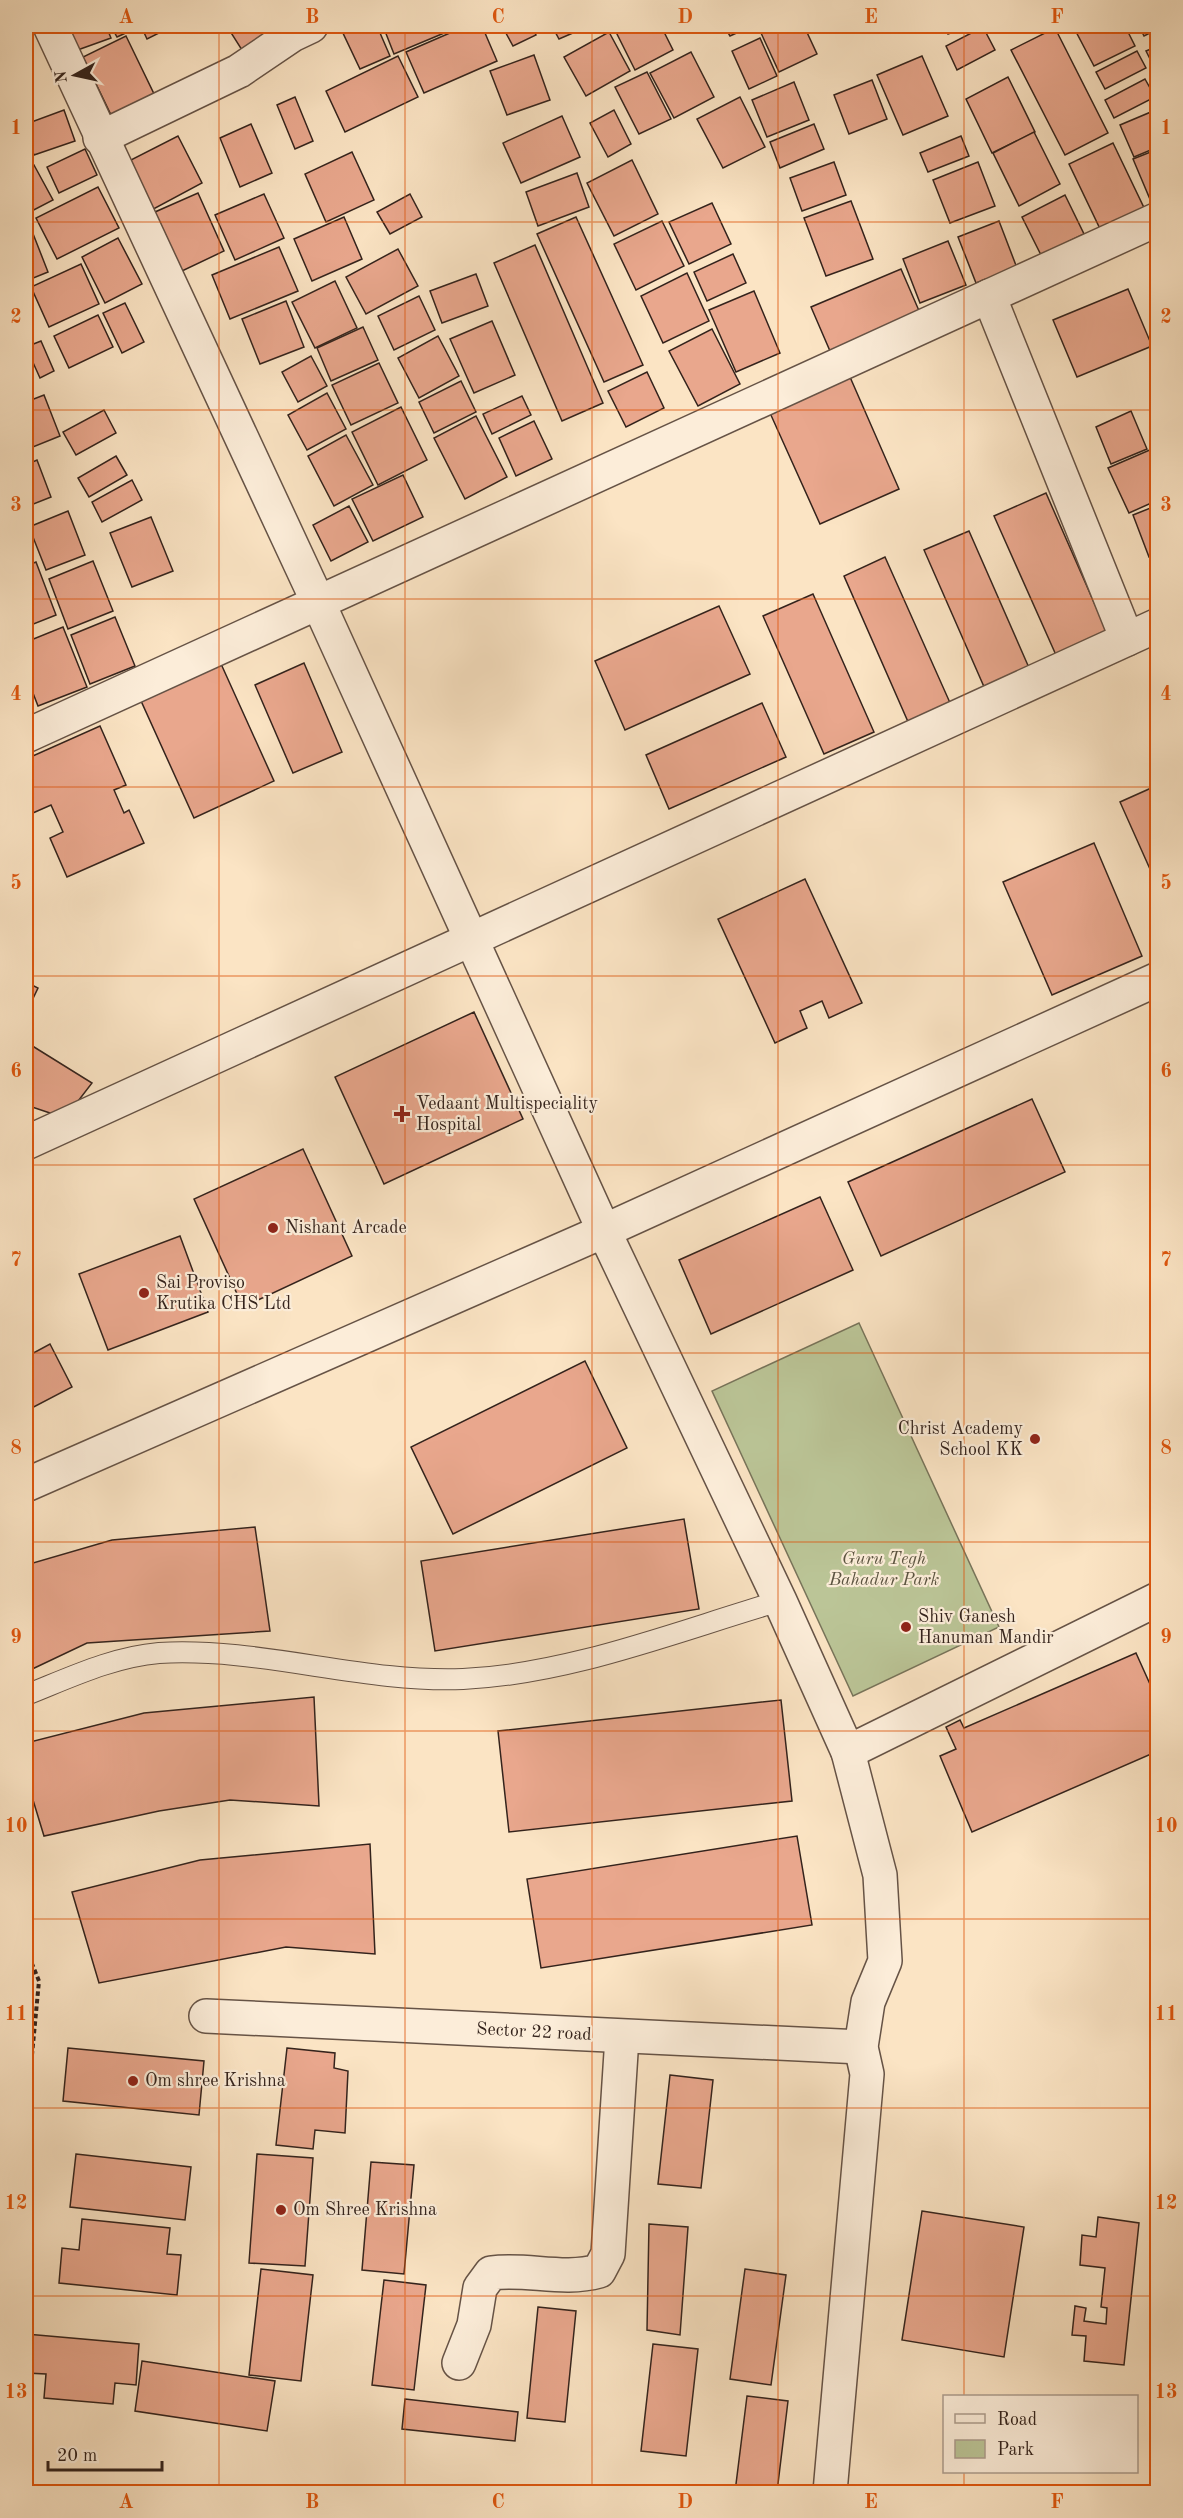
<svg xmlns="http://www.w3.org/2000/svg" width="1183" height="2518" viewBox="0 0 1183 2518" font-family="'Old Standard TT',serif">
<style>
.green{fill:#bbc597;stroke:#78745a;stroke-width:1.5}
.building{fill:#e9a78d;stroke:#34231c;stroke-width:1.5}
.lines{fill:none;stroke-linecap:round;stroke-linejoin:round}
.service-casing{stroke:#665346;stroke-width:22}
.minor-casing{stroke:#665346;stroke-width:36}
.path{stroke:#34231c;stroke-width:4;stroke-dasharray:4.5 3;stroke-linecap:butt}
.service{stroke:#fcedd9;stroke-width:20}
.minor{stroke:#fcedd9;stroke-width:33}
.grid{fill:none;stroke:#df560d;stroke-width:1.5;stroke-opacity:0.55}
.poi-dot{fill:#8f2418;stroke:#fcedd9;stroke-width:2}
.labels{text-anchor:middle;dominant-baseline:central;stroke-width:4.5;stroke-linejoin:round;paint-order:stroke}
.poi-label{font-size:18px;fill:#34231c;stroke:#fcedd9;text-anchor:start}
.park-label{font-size:18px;font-style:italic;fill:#5c5441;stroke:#fcedd9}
.street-label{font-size:18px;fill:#34231c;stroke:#fcedd9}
.neatline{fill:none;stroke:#df560d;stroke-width:2}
.grid-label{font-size:20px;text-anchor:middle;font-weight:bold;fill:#df560d}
</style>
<rect width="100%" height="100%" fill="#fbe4c4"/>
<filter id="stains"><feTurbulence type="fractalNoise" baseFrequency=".00333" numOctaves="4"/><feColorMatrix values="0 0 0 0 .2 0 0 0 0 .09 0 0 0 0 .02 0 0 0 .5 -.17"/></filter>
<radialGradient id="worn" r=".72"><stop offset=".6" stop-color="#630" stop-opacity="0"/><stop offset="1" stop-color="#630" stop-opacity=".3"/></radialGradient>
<path class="green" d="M859 1323 999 1627 853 1696 712 1391Z"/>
<g class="building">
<path d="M63 26H106L111 38 72 52Z"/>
<path d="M111 26H162L165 30 147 39 141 26 117 37Z"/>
<path d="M234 26H287L247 58 228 28Z"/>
<path d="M353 26H377L390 56 360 69 342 31Z"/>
<path d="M383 26H461L394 54Z"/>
<path d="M466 26H482L497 61 424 93 406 52Z"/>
<path d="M502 26H531L536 35 513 46Z"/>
<path d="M552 26H589L559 39Z"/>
<path d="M618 26H661L673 50 635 70 614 28Z"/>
<path d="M724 26H752L730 36Z"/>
<path d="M777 26H804L817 54 779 72 761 33Z"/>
<path d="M944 26H967V27L948 34Z"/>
<path d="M1073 26H1125L1135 46 1094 66Z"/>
<path d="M1139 26H1158V29L1144 36Z"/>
<path d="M983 27 995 50 957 70 946 46Z"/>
<path d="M1055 28 1108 133 1065 155 1011 50Z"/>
<path d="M609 32 630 71 586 96 564 57Z"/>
<path d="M126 36 156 98 113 119 83 57Z"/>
<path d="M760 38 777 76 749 89 732 51Z"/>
<path d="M1158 46V75L1146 51Z"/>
<path d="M1137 51 1146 68 1105 89 1096 72Z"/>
<path d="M691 52 714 97 674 118 650 73Z"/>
<path d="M534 55 550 100 507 115 490 71Z"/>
<path d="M398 56 418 97 345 132 326 91Z"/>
<path d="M922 56 948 116 903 135 877 75Z"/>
<path d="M647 72 671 119 639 134 615 87Z"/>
<path d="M1008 77 1035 132 992 153 966 99Z"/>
<path d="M1145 79 1155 97 1114 118 1105 100Z"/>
<path d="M872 80 887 119 849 134 834 95Z"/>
<path d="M794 82 809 120 767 137 752 100Z"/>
<path d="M295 97 313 141 295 149 277 105Z"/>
<path d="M740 97 765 147 723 168 697 119Z"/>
<path d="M1158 109V147L1134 157 1120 125Z"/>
<path d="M64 110 75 141 34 155 26 133V124Z"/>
<path d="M614 110 631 144 608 157 590 123Z"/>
<path d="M562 116 580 157 521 183 503 143Z"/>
<path d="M251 124 272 173 240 187 220 138Z"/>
<path d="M814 124 824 149 780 168 770 142Z"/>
<path d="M1034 132 1060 184 1019 206 993 153Z"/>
<path d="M178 136 202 183 146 213 121 165Z"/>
<path d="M961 136 969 156 928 172 920 153Z"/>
<path d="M1113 143 1147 214 1103 235 1069 164Z"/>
<path d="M85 149 97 175 59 193 47 167Z"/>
<path d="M1158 149V202L1152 204 1133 159Z"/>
<path d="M352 152 374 200 326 222 305 174Z"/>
<path d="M632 160 658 214 614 236 587 183Z"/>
<path d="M834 162 846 195 802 211 790 178Z"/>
<path d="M978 162 995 206 950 223 933 180Z"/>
<path d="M34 165 53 200 26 214V170Z"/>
<path d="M577 173 589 207 538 226 526 192Z"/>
<path d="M98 187 119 228 57 259 36 218Z"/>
<path d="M198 193 224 251 182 271 155 212Z"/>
<path d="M264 194 284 238 235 260 215 215Z"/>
<path d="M410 194 422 217 390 234 377 212Z"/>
<path d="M1065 195 1084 234 1041 255 1022 217Z"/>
<path d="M851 201 873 259 826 276 804 218Z"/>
<path d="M712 203 731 244 689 264 669 222Z"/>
<path d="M344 217 362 259 312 281 294 239Z"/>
<path d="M576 217 643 365 604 382 537 234Z"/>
<path d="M662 221 684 266 636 290 614 244Z"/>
<path d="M999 221 1017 268 976 283 958 237Z"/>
<path d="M30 226 48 272 26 281V228Z"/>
<path d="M118 238 142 284 105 303 82 257Z"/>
<path d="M948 241 966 285 920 303 903 259Z"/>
<path d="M535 245 603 403 562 421 494 263Z"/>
<path d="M279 247 298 291 230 319 212 275Z"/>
<path d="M398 249 418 286 366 314 346 277Z"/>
<path d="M733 254 746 283 707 301 694 272Z"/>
<path d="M81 264 99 304 49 327 31 287Z"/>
<path d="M901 269 920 313 830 351 811 307Z"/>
<path d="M687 273 709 321 663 343 641 296Z"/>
<path d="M476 274 488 306 442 323 430 291Z"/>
<path d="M335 281 357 328 315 348 292 302Z"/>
<path d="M1128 289 1152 346 1077 377 1053 320Z"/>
<path d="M754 291 780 353 736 372 709 310Z"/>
<path d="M419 296 435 330 394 350 378 316Z"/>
<path d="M286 301 304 347 260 364 242 319Z"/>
<path d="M125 303 144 342 122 353 103 313Z"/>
<path d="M98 315 113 347 69 368 54 336Z"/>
<path d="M492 321 515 375 474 393 450 339Z"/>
<path d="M363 327 378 360 331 381 317 348Z"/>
<path d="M712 329 740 384 698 406 669 351Z"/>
<path d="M438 336 459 376 419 398 398 358Z"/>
<path d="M41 341 54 371 40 378 26 347Z"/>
<path d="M311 356 327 386 298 402 282 372Z"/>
<path d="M379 363 398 403 351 425 332 385Z"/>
<path d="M647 372 664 408 626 427 608 391Z"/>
<path d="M850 377 899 489 820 524 770 413Z"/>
<path d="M461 381 476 412 434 433 419 402Z"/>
<path d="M327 393 346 429 307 450 288 415Z"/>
<path d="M44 395 60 436 28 449 26 402Z"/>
<path d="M522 396 531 415 492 434 483 414Z"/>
<path d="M401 407 427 460 378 485 352 432Z"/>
<path d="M104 410 116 433 76 455 63 432Z"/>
<path d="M1131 411 1147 449 1111 464 1096 427Z"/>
<path d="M476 416 507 477 465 499 434 438Z"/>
<path d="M534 421 552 459 516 476 499 438Z"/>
<path d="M346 435 373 485 334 506 308 456Z"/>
<path d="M1152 449 1158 462V500L1129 513 1108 468Z"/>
<path d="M116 456 127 475 89 497 78 478Z"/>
<path d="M37 460 51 497 26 507V465Z"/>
<path d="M403 475 423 517 373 541 352 499Z"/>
<path d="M132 480 142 500 102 522 92 502Z"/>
<path d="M1046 493 1107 632 1056 655 994 516Z"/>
<path d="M1158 505V553L1149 557 1133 515Z"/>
<path d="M349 506 368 542 331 561 313 525Z"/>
<path d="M68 511 85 555 46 570 29 527Z"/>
<path d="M151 517 173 571 132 587 110 533Z"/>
<path d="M969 531 1030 670 985 689 924 550Z"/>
<path d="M885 557 951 705 909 724 844 576Z"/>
<path d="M93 561 113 611 68 629 49 579Z"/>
<path d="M36 562 56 615 26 627V566Z"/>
<path d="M813 594 874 732 824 754 763 616Z"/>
<path d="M719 606 750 674 625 730 595 661Z"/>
<path d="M115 617 135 666 90 684 71 635Z"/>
<path d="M63 627 87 687 38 706 26 675V642Z"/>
<path d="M217 655 274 781 194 818 137 692Z"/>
<path d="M304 663 342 752 293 773 255 685Z"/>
<path d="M762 703 786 757 669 809 646 755Z"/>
<path d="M100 726 126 785 114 790 124 813 129 810 144 843 67 877 50 838 63 832 51 805 26 816V759Z"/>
<path d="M1158 785V887L1120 802Z"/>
<path d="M1094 843 1142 956 1052 995 1003 882Z"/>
<path d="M805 879 862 1003 829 1018 822 1001 800 1011 807 1028 775 1043 718 919Z"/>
<path d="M26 982 38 988 26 1013Z"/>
<path d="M474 1012 523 1119 384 1184 335 1077Z"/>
<path d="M26 1042 92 1083 65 1118 26 1105Z"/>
<path d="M1032 1099 1065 1172 881 1256 848 1182Z"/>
<path d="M303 1149 352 1256 243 1307 194 1199Z"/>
<path d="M820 1197 853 1270 711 1334 679 1260Z"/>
<path d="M180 1236 208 1312 108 1350 79 1274Z"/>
<path d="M50 1344 72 1387 26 1411V1357Z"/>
<path d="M585 1361 627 1448 453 1534 411 1447Z"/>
<path d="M684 1519 699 1609 435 1651 421 1561Z"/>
<path d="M255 1527 270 1631 87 1643 26 1672V1565L112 1540Z"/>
<path d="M1136 1653 1158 1702V1751L972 1832 940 1756 956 1749 946 1727 960 1720 964 1728Z"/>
<path d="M314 1697 319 1806 230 1800 159 1811 44 1836 26 1777V1743L144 1713Z"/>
<path d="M781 1700 792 1801 509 1832 498 1731Z"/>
<path d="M797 1836 812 1925 541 1968 527 1879Z"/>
<path d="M370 1844 375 1954 286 1947 99 1983 72 1892 200 1860Z"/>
<path d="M68 2048 204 2061 199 2115 63 2101Z"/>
<path d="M287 2048 335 2053 334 2068 348 2071 345 2133 315 2130 313 2149 276 2145Z"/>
<path d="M670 2075 713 2080 701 2188 658 2184Z"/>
<path d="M76 2154 191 2167 185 2220 70 2207Z"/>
<path d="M257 2154 313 2158 305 2266 249 2263Z"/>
<path d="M371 2162 414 2165 404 2274 362 2270Z"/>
<path d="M922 2211 1024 2227 1004 2357 902 2340Z"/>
<path d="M1098 2217 1139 2223 1124 2365 1084 2361 1086 2336 1072 2335 1075 2306 1086 2308 1084 2321 1106 2324 1107 2308 1101 2307 1105 2268 1080 2265 1082 2235 1096 2237Z"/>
<path d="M82 2219 170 2228 167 2254 181 2255 177 2295 59 2283 62 2248 79 2250Z"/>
<path d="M649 2224 688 2227 680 2335 647 2330Z"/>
<path d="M261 2269 313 2275 301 2381 249 2375Z"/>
<path d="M745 2269 786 2275 771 2385 730 2379Z"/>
<path d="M384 2280 426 2285 414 2390 372 2385Z"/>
<path d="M538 2307 576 2311 565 2422 527 2418Z"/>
<path d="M26 2334 139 2344 136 2385 115 2383 113 2404 44 2398 46 2374 26 2373Z"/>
<path d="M653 2344 698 2349 686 2456 641 2451Z"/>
<path d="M142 2361 275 2381 267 2431 135 2411Z"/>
<path d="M747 2396 788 2401 777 2492H735Z"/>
<path d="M405 2399 518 2412 515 2441 402 2429Z"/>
</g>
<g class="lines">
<defs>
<path id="service" d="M26 1695C69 1678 112 1657 159 1653 261 1647 361 1683 463 1679 571 1674 677 1631 780 1601"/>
<g id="minor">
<path d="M50 26 318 602 604 1231 780 1601 848 1752 880 1875 885 1961 868 2002 861 2047 867 2074 830 2492"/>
<path d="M100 138 239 71 292 35 311 26"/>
<path d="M989 296 1127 639"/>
<path d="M26 736 1158 219"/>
<path d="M26 1143 1158 625"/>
<path d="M26 1485 604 1231 1158 979"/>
<path d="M848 1752 1158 1599"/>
<path d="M206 2016 861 2047"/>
<path d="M459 2363 474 2325 480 2288 491 2273C527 2268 563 2281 599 2271L608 2254 622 2037"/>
</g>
</defs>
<use href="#service" class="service-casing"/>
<use href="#minor" class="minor-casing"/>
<path class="path" d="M26 1949 39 1981 26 2118"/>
<use href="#service" class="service"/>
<use href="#minor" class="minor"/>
</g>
<path class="grid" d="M219 26V2492M405 26V2492M592 26V2492M778 26V2492M964 26V2396M26 222H1158M26 410H1158M26 599H1158M26 787H1158M26 976H1158M26 1165H1158M26 1353H1158M26 1542H1158M26 1731H1158M26 1919H1158M26 2108H1158M26 2296H1158M964 2472V2492"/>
<g class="poi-dot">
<path d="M399 1105h6v6h6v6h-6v6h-6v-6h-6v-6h6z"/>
<circle cx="273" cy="1228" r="6"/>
<circle cx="144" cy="1293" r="6"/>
<circle cx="1035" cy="1439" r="6"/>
<circle cx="906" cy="1627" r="6"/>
<circle cx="133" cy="2081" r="6"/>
<circle cx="281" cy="2210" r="6"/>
</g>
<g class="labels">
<g class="poi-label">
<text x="416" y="1104">Vedaant Multispeciality<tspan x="416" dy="21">Hospital</tspan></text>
<text x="285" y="1228">Nishant Arcade</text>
<text x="156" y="1283">Sai Proviso<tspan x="156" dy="21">Krutika CHS Ltd</tspan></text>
<text x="1023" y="1429" text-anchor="end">Christ Academy<tspan x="1023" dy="21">School KK</tspan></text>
<text x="918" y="1617">Shiv Ganesh<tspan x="918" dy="21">Hanuman Mandir</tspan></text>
<text x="145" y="2081">Om shree Krishna</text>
<text x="293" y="2210">Om Shree Krishna</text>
</g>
<g class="park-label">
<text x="884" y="1559">Guru Tegh<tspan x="884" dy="21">Bahadur Park</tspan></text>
</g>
<g class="street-label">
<text transform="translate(534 2032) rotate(3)">Sector 22 road</text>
</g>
</g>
<rect width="1183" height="2518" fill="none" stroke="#fbe4c4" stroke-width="66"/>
<rect x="943" y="2395" width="195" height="78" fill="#fcedd9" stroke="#ac9c8d" stroke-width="1.5"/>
<rect x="955" y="2414" width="30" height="9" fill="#fcedd9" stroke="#ac9c8d" stroke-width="1.5"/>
<text x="997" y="2425" font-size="18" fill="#34231c">Road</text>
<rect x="955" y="2440" width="30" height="18" fill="#bbc597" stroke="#ac9c8d" stroke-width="1.5"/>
<text x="997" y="2455" font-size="18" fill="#34231c">Park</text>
<g transform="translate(75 75) rotate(262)" stroke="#fcedd9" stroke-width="4.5" paint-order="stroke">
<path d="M0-4.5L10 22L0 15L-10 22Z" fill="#34231c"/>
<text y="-9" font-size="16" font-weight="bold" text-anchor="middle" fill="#34231c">N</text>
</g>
<path d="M48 2461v9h114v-9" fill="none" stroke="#34231c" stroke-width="3"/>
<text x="57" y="2461" font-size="18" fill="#34231c" stroke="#fcedd9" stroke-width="4.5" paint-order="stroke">20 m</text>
<rect x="33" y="33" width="1117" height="2452" class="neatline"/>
<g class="grid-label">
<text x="126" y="23">A</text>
<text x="312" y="23">B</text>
<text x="498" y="23">C</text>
<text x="685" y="23">D</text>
<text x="871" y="23">E</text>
<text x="1057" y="23">F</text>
<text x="16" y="134">1</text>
<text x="1166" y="134">1</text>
<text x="16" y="323">2</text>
<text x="1166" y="323">2</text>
<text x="16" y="511">3</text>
<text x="1166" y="511">3</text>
<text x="16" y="700">4</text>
<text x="1166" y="700">4</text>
<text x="16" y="889">5</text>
<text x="1166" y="889">5</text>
<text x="16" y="1077">6</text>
<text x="1166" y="1077">6</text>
<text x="16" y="1266">7</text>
<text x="1166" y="1266">7</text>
<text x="16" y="1454">8</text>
<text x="1166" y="1454">8</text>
<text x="16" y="1643">9</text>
<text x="1166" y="1643">9</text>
<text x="16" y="1832">10</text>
<text x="1166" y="1832">10</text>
<text x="16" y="2020">11</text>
<text x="1166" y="2020">11</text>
<text x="16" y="2209">12</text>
<text x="1166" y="2209">12</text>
<text x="16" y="2398">13</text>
<text x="1166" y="2398">13</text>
<text x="126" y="2508">A</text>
<text x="312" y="2508">B</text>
<text x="498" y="2508">C</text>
<text x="685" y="2508">D</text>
<text x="871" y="2508">E</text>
<text x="1057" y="2508">F</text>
</g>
<rect width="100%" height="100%" filter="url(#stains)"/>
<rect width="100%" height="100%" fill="url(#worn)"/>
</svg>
